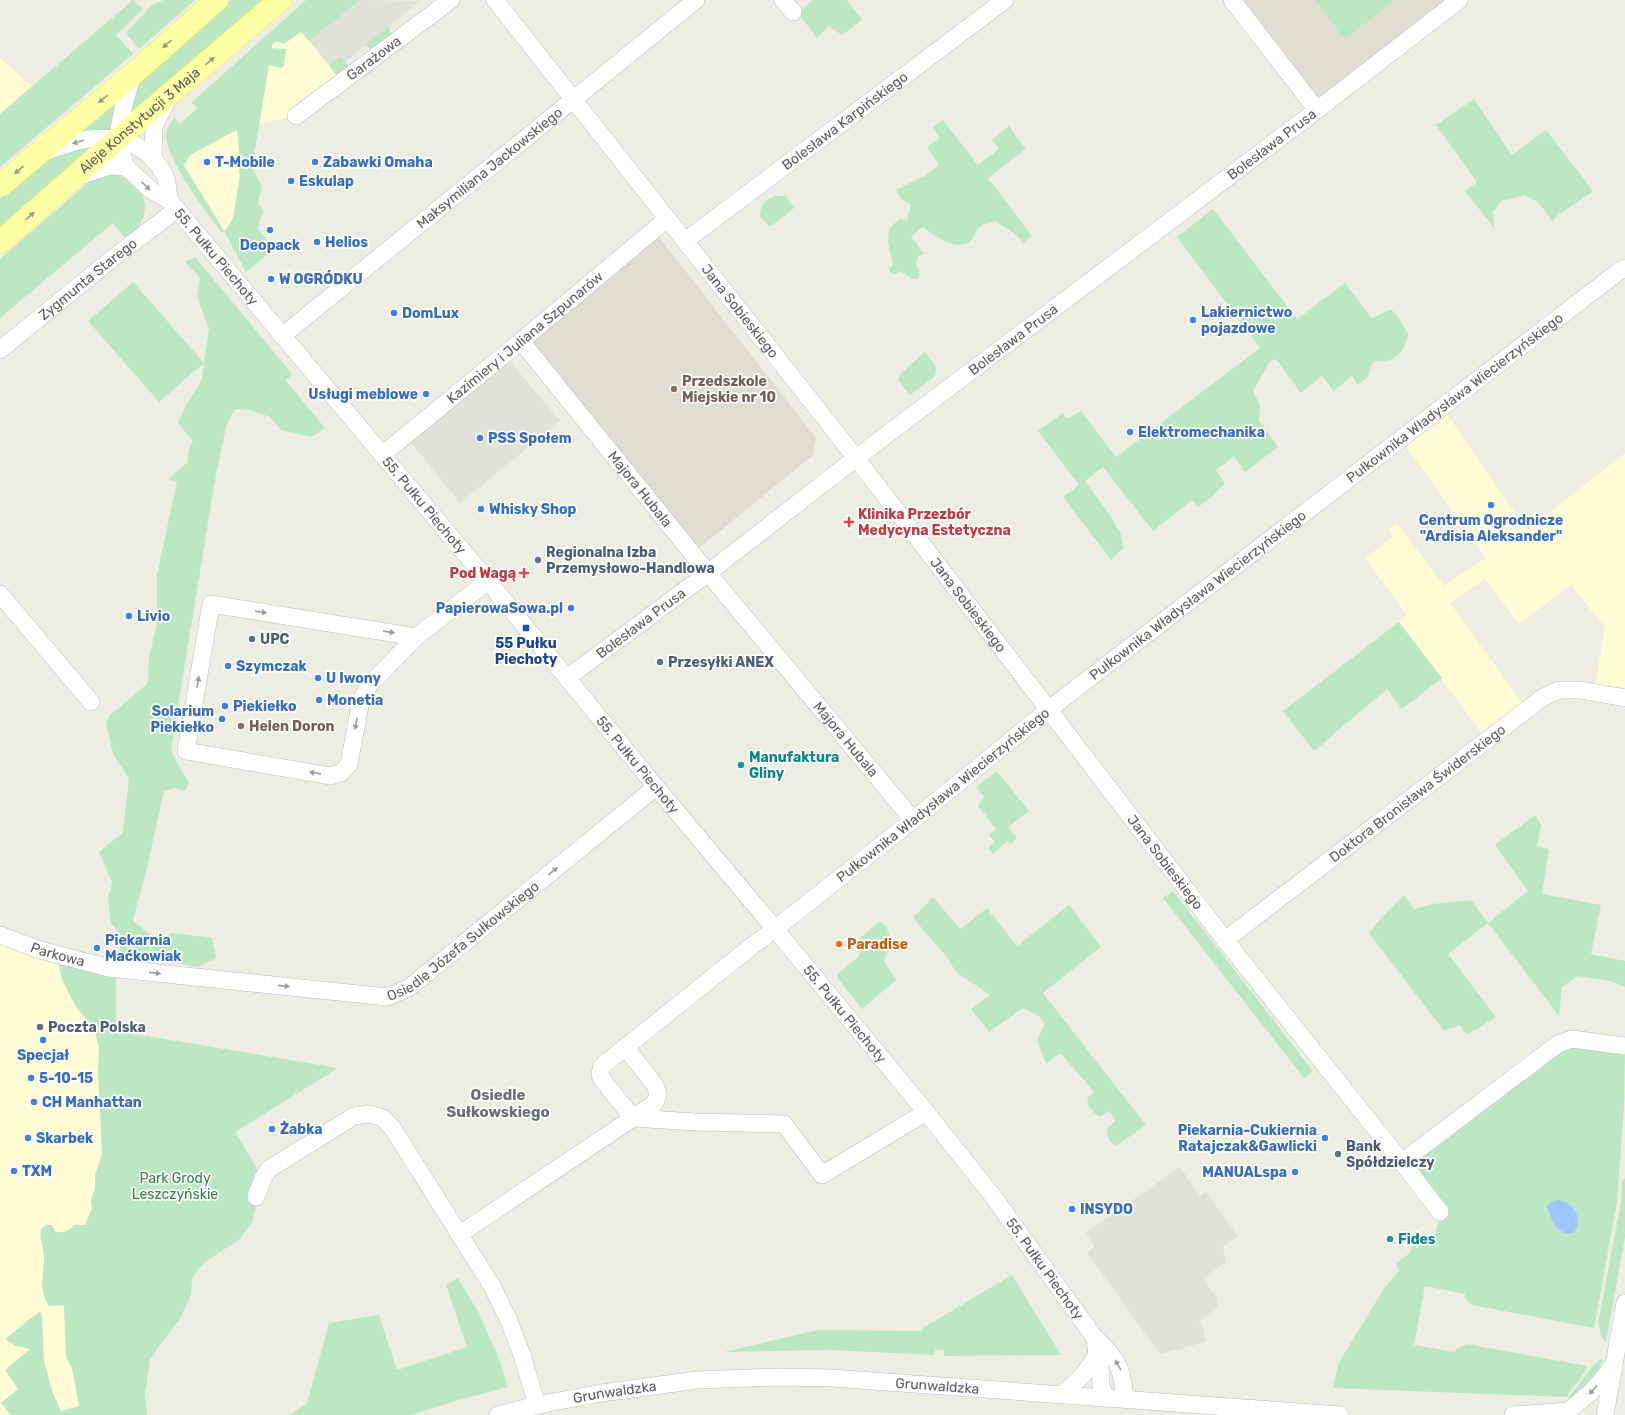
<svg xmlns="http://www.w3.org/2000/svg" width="1625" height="1415" viewBox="0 0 1625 1415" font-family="Rubik,sans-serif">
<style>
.commercial{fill:#fffcd5}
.industrial{fill:#e1e0d9}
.education{fill:#deddd0}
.green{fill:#bbe8c2;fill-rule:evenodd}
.water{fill:#a0c6ff}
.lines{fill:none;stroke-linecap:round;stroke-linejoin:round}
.minor-casing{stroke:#bcbdc4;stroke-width:18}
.major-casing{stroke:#fce74c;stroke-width:23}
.minor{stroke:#fff;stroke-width:17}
.major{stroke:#ffffa5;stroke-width:22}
.oneway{fill:#9c9d7d}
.oneway2{fill:#9c9da1}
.shop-dot{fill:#3f7fe0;stroke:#fff;stroke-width:1.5}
.education-dot{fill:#8d6e63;stroke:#fff;stroke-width:1.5}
.health-dot{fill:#e0444e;stroke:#fff;stroke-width:1.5}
.service-dot{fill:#5c6f8a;stroke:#fff;stroke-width:1.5}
.transit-dot{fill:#1a4fb4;stroke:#fff;stroke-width:1.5}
.culture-dot{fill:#0f9aa8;stroke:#fff;stroke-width:1.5}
.food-dot{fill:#e8710a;stroke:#fff;stroke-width:1.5}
.labels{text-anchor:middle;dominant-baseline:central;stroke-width:3.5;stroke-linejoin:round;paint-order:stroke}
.street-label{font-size:14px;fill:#5a5c63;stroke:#fff}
.shop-label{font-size:14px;font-weight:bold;fill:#366cbe;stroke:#fff;text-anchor:start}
.education-label{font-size:14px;font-weight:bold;fill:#785e54;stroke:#fff;text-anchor:start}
.health-label{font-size:14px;font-weight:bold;fill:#be3a42;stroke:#fff;text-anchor:start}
.service-label{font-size:14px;font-weight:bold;fill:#4e5e75;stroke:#fff;text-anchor:start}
.transit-label{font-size:14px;font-weight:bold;fill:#164399;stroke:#fff}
.culture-label{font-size:14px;font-weight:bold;fill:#0d838f;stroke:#fff;text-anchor:start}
.food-label{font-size:14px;font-weight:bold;fill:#c56008;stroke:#fff;text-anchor:start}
.park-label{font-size:14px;fill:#2e8740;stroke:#fff}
.neighbourhood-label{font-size:15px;font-weight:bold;fill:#6a6e75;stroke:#fff}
</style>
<rect width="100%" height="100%" fill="#eeede1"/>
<g class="commercial">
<path d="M296 24 342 82 296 116 259 124 237 255 213 211 174 149 187 116Z"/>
<path d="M0 58 32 86 0 114Z"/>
<path d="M1442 407 1527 530 1625 453V698L1594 693 1605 627 1571 585 1519 624 1485 579 1450 603 1527 710 1487 740 1399 622 1407 615 1365 558 1393 537 1388 530 1397 523 1444 586 1486 558 1401 439Z"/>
<path d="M0 935 116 969V1415H0Z"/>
</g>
<g class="industrial">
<path d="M360 0 420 1 345 62 340 56 329 65 309 41Z"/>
<path d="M508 359 560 421 460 503 409 440Z"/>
<path d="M1180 1167 1200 1196 1206 1192 1238 1236 1223 1246 1226 1262 1203 1279 1217 1297 1218 1307 1199 1321 1204 1329 1205 1342 1160 1354 1087 1252 1095 1246 1086 1233Z"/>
</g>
<g class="education">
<path d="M1232 0H1460L1317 110Z"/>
<path d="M658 236 816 438 813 455 699 548 531 340Z"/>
</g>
<g class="green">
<path d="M133 0 143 9 116 35 133 54 0 167V114Z"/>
<path d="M163 0H195L139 49 126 33 151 6Z"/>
<path d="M231 0H270L0 230V199Z"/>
<path d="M306 0H360L309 41 301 32 284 44 277 41 272 45V48L286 49 284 66 281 68 269 65 252 168 262 186 258 203 264 212 261 215 258 229 274 249 246 272 224 231 222 233C207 212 165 159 166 134 166 128 172 122 174 117L180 124 198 107 191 103ZM237 130 239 151 238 166 240 175 233 218 229 225 224 231 184 166 190 155Z"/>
<path d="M813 0H847L862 20 842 35 829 26 817 38 798 13Z"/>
<path d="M1315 0H1395L1345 39Z"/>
<path d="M389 26 391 36 380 47 371 49 365 45Z"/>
<path d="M341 56 354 73 342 82 329 65Z"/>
<path d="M1474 99 1512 155 1546 130 1593 191 1560 214 1552 221 1539 203 1525 195 1501 201 1493 212 1494 228 1465 191 1477 182 1436 125Z"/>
<path d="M943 120 978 165 999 149 992 140 1009 126 1026 149 988 178 1032 236 1024 242 1015 234 995 221C988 223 981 224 976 231 974 234 974 237 972 240 957 253 935 236 923 227L911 236 924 254 918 256 916 263 920 275 917 279H913L900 271 895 274 890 273 889 269 893 264 888 243 889 229 899 219 907 220 911 205 901 199 896 190 925 176 939 165 927 147 940 138 933 127Z"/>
<path d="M113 174C150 183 155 217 127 240L113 223 0 318V259L91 180 102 175Z"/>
<path d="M775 196H786L794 208 770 227 760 217C761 203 763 202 775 196Z"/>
<path d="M1213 209 1297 319 1345 283 1372 318 1391 309 1398 317 1408 334C1403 354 1396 363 1374 361L1371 366 1368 377 1358 385 1352 376 1334 391 1322 376 1301 393 1276 359 1270 361 1253 391 1260 405 1259 420 1278 447 1245 472 1234 456 1216 470 1225 483 1213 496 1198 507 1192 500 1153 531 1103 467 1085 481 1112 518 1121 534 1123 548 1111 560 1063 497 1079 485 1038 431 1063 413 1067 419 1081 411 1116 457 1260 348 1177 237Z"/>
<path d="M195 257 292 374 286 381 325 428 311 437 281 430 270 417 250 410 235 409 227 423 215 480 171 749 177 763 189 783 185 791 175 788 164 791 146 872 133 920 155 939 173 933 212 938 216 958 198 967 147 958 125 960 118 959 122 936 111 923 108 899 112 882 99 852 123 832 129 779 113 754 106 723 110 715 148 683 149 657 157 623V575L177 482 168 479 188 462V451L193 441 178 423 186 405 201 382 204 363 159 402 88 321 133 282 204 363 209 329 197 296 200 278 185 262Z"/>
<path d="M925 352 936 367 935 376 910 395 899 381 900 374Z"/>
<path d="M1399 622 1442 678 1402 709 1387 689 1314 751 1283 711Z"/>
<path d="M997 771 1029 811 1008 827 1017 838 1010 844 1007 841 993 854 988 848 995 842 989 835 996 829 978 806 984 797 976 787Z"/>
<path d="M1535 815 1541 825 1537 847 1549 849 1542 894 1601 905 1591 954 1625 961V987L1610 981 1577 976 1562 987 1559 1016 1488 923 1448 954 1496 1017 1467 1035 1459 1025 1444 1031 1369 933 1382 917 1404 895 1414 909 1433 904 1471 900 1488 923 1528 891 1495 845Z"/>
<path d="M1173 891 1313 1071 1304 1078 1163 898Z"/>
<path d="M933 897 960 929 987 908 1017 946 1069 905 1101 947 1043 993 1146 1125 1116 1146 1108 1139 1107 1128 1116 1121 1109 1111 1099 1117 1089 1107 1087 1098 1094 1093 1085 1081 1060 1053 1046 1064 1037 1040 1045 1024 1039 1016 1023 1008 989 1032 971 1009 990 995 956 972 946 956 913 918Z"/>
<path d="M879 922 886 926 892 942 884 961 896 980 862 1009 836 976 861 954 853 944Z"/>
<path d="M55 953 116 969V1031L338 1068 235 1132 263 1178 252 1222 240 1239 208 1260 198 1269 192 1279 191 1294 180 1319 157 1349 150 1360 145 1394 147 1415H11L1 1403 18 1389 5 1370 30 1349 16 1346 5 1339 40 1311 42 1317 44 1361 52 1391 61 1411 79 1406 72 1368 66 1357 64 1305 49 1306C38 1288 44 1277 44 1257 44 1248 39 1239 41 1229L46 1225H52L55 1231C62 1234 69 1231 74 1225H85L92 1208 91 1199 95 1189V1175L102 1154 98 1072 99 1047 93 1026 76 1007 63 982Z"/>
<path d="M1558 1044 1625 1046 1624 1106 1617 1202 1594 1328 1472 1305 1465 1298V1294L1425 1286 1414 1345 1455 1352 1456 1349 1467 1344 1587 1366C1584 1378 1572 1386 1567 1397L1333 1388 1338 1364 1385 1287 1399 1271 1396 1263 1410 1253 1412 1246 1419 1248 1422 1233 1433 1247 1440 1212 1402 1162Z"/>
<path d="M1625 1178V1237L1606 1342 1602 1338 1598 1324 1621 1202 1622 1182Z"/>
<path d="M1012 1275 1061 1355 944 1356V1350H935V1355L830 1350 724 1352 818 1330 918 1331Z"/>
<path d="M458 1278 478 1312 497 1354 508 1387 459 1400 411 1415H288L307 1404 329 1323 379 1315 397 1370 467 1347 446 1285Z"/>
<path d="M1601 1359H1603C1597 1380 1584 1388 1569 1401V1397L1593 1366Z"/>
</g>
<path class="water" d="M1558 1200C1574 1202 1584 1219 1574 1233 1556 1236 1551 1219 1547 1206L1551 1202Z"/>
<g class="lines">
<defs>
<g id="minor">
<path id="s1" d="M495 0 856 458 1225 940 1402 1162 1440 1212"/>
<path d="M783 0 793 12"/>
<path d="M1232 0 1317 110"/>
<path id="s2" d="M133 74 124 104 117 139 126 167 152 191 169 200 488 581 656 787 775 929 926 1112 992 1195 1095 1338C1118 1359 1122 1367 1125 1399"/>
<path id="s3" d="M296 116 451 0"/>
<path d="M44 152C58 148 73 141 88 139 121 135 149 145 165 176 168 182 168 192 169 200"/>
<path d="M153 157 154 126 168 99"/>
<path d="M77 177 109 166 126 167"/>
<path id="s4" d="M685 241 1005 0"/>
<path id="s5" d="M282 336 696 0"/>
<path id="s6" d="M521 341 708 573 913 820"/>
<path id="s7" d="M0 350 113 258 177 209"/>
<path id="s8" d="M382 455 521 341 667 219"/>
<path d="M0 594 91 702"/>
<path d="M416 637 211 604 186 751 330 776 341 773 349 764 361 700 370 684 416 637 488 581"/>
<path id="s9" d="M567 678 708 573 856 458 1317 110 1459 0"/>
<path id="s10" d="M0 935 40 950 109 968 387 997 410 987 656 787"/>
<path id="s11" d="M1225 940 1542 698 1559 690H1580L1625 698"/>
<path id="s12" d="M625 1047 655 1085 658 1094 655 1103 633 1118 601 1078 600 1074 602 1066 752 946 775 929 913 820 1048 710 1618 272 1625 268"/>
<path d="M1402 1162 1558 1044 1572 1039 1625 1046"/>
<path d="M256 1197 263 1178 269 1169 354 1116 370 1114 383 1118 393 1129 492 1286 509 1321 522 1355 537 1405"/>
<path d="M460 1234 633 1118 696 1122 784 1124 822 1175 926 1112"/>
<path d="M1095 1338 1097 1355 1100 1365 1101 1385 1105 1398"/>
<path d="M1063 1394 1083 1375 1097 1355"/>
<path id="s13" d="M498 1415 537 1405 602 1393 697 1380 778 1377 831 1378 1340 1415"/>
<path d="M1513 1415 1568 1411 1591 1392 1614 1365"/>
<path d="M1605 1415 1625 1303"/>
</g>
<g id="major">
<path d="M0 186 133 74 217 0"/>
<path id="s14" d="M0 242 117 139 280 0"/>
</g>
</defs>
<use href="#minor" class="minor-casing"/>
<use href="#major" class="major-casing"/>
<use href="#minor" class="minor"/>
<use href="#major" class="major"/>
</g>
<defs><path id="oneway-solid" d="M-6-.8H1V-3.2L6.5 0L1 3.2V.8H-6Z"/></defs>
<g class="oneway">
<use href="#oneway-solid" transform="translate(167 44) rotate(139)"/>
<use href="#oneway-solid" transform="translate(210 61) rotate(-41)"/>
<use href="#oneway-solid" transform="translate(103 99) rotate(140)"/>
<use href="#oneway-solid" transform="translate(19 170) rotate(139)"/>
<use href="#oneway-solid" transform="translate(30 216) rotate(-41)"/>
</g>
<g class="oneway2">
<use href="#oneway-solid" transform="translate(78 142) rotate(164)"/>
<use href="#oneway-solid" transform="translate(146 186) rotate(44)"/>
<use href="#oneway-solid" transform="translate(261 612) rotate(9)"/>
<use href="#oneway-solid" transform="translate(389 632) rotate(9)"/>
<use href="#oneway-solid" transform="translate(198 682) rotate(-80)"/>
<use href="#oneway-solid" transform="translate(356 724) rotate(101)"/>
<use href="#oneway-solid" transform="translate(315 773) rotate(-170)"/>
<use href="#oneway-solid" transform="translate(553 871) rotate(-39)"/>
<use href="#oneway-solid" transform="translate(155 973) rotate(6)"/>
<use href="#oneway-solid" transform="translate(284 986) rotate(6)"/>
<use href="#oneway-solid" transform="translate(1118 1365) rotate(-120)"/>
<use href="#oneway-solid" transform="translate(1593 1390) rotate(132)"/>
</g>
<g class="shop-dot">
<circle cx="207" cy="162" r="4"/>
<circle cx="315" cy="162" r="4"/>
<circle cx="291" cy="181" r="4"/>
<circle cx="270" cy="230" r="4"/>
<circle cx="317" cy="242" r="4"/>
<circle cx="271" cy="279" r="4"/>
<circle cx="394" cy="313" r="4"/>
<circle cx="1193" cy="320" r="4"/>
<circle cx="426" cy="394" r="4"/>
<circle cx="1130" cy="432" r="4"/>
<circle cx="480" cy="438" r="4"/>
<circle cx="1491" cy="505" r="4"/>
<circle cx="481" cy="509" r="4"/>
<circle cx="571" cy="608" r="4"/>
<circle cx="129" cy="616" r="4"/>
<circle cx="228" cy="666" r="4"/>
<circle cx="318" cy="678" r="4"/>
<circle cx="319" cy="700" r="4"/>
<circle cx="225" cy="706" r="4"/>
<circle cx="222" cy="719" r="4"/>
<circle cx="97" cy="948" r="4"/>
<circle cx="43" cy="1040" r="4"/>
<circle cx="31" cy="1078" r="4"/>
<circle cx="34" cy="1102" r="4"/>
<circle cx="272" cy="1129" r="4"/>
<circle cx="28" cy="1138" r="4"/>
<circle cx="1325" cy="1138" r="4"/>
<circle cx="14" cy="1171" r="4"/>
<circle cx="1295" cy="1172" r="4"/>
<circle cx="1072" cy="1209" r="4"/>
</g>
<g class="education-dot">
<circle cx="674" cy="389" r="4"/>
<circle cx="241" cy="726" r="4"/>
</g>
<g class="health-dot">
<path d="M847 516h4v4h4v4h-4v4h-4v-4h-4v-4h4z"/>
<path d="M522 567h4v4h4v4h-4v4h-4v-4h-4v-4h4z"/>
</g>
<g class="service-dot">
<circle cx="538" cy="560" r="4"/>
<circle cx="252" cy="639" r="4"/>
<circle cx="660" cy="662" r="4"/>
<circle cx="40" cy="1027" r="4"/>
<circle cx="1338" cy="1154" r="4"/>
</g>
<rect class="transit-dot" x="522" y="624" width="8" height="8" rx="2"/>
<g class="culture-dot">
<circle cx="741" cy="765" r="4"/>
<circle cx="1390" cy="1239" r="4"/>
</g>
<circle class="food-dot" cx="839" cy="944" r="4"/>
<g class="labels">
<g class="street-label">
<text stroke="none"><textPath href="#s3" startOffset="97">Garażowa</textPath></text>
<text stroke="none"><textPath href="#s14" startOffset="185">Aleje Konstytucji 3 Maja</textPath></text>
<text stroke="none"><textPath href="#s4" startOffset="200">Bolesława Karpińskiego</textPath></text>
<text stroke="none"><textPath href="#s9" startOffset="884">Bolesława Prusa</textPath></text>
<text stroke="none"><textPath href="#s5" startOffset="267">Maksymiliana Jackowskiego</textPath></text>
<text stroke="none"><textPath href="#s2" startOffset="225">55. Pułku Piechoty</textPath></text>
<text stroke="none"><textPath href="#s7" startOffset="113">Zygmunta Starego</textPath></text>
<text stroke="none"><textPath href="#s1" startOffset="396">Jana Sobieskiego</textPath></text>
<text stroke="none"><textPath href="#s8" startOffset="185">Kazimiery i Juliana Szpunarów</textPath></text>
<text stroke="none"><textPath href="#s9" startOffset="560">Bolesława Prusa</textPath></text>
<text stroke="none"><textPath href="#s12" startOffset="1241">Pułkownika Władysława Wiecierzyńskiego</textPath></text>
<text stroke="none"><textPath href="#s6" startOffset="190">Majora Hubala</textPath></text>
<text stroke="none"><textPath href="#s2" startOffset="549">55. Pułku Piechoty</textPath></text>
<text stroke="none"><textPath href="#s12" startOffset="917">Pułkownika Władysława Wiecierzyńskiego</textPath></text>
<text stroke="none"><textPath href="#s1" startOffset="768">Jana Sobieskiego</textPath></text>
<text stroke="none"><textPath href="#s9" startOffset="92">Bolesława Prusa</textPath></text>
<text stroke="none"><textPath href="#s6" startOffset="514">Majora Hubala</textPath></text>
<text stroke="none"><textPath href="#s2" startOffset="885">55. Pułku Piechoty</textPath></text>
<text stroke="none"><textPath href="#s11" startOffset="242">Doktora Bronisława Świderskiego</textPath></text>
<text stroke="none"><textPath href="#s12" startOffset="593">Pułkownika Władysława Wiecierzyńskiego</textPath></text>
<text stroke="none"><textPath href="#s1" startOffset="1092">Jana Sobieskiego</textPath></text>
<text stroke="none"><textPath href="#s10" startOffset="488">Osiedle Józefa Sułkowskiego</textPath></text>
<text stroke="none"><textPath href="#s10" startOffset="61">Parkowa</textPath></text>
<text stroke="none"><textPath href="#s2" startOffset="1209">55. Pułku Piechoty</textPath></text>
<text stroke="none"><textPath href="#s2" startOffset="1533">55. Pułku Piechoty</textPath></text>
<text stroke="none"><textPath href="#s13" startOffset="443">Grunwaldzka</textPath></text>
<text stroke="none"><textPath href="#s13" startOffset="119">Grunwaldzka</textPath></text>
</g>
<g class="shop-label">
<text x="215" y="162">T-Mobile</text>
<text x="323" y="162">Zabawki Omaha</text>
<text x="299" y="181">Eskulap</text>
<text x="325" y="242">Helios</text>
<text x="270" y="245" text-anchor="middle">Deopack</text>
<text x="279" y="279">W OGRÓDKU</text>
<text x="1201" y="312">Lakiernictwo<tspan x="1201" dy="16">pojazdowe</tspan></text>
<text x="402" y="313">DomLux</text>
<text x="418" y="394" text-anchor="end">Usługi meblowe</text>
<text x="1138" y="432">Elektromechanika</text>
<text x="488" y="438">PSS Społem</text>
<text x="489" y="509">Whisky Shop</text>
<text x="1491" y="520" text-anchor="middle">Centrum Ogrodnicze<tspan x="1491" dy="16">"Ardisia Aleksander"</tspan></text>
<text x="563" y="608" text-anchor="end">PapierowaSowa.pl</text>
<text x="137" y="616">Livio</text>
<text x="236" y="666">Szymczak</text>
<text x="326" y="678">U Iwony</text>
<text x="327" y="700">Monetia</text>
<text x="233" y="706">Piekiełko</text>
<text x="214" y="711" text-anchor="end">Solarium<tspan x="214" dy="16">Piekiełko</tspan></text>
<text x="105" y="940">Piekarnia<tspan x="105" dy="16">Maćkowiak</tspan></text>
<text x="43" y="1055" text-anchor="middle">Specjał</text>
<text x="39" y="1078">5-10-15</text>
<text x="42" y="1102">CH Manhattan</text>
<text x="280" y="1129">Żabka</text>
<text x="1317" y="1130" text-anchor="end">Piekarnia-Cukiernia<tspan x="1317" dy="16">Ratajczak&amp;Gawlicki</tspan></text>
<text x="36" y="1138">Skarbek</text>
<text x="22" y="1171">TXM</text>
<text x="1287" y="1172" text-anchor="end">MANUALspa</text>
<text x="1080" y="1209">INSYDO</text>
</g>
<g class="education-label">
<text x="682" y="381">Przedszkole<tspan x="682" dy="16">Miejskie nr 10</tspan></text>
<text x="249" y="726">Helen Doron</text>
</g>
<g class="health-label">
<text x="858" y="514">Klinika Przezbór<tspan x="858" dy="16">Medycyna Estetyczna</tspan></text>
<text x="516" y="573" text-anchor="end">Pod Wagą</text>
</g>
<g class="service-label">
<text x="546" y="552">Regionalna Izba<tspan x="546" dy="16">Przemysłowo-Handlowa</tspan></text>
<text x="260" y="639">UPC</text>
<text x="668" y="662">Przesyłki ANEX</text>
<text x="48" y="1027">Poczta Polska</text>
<text x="1346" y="1146">Bank<tspan x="1346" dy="16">Spółdzielczy</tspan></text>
</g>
<g class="transit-label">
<text x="526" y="643">55 Pułku<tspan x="526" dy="16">Piechoty</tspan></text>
</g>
<g class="culture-label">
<text x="749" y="757">Manufaktura<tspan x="749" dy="16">Gliny</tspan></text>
<text x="1398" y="1239">Fides</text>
</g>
<g class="food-label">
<text x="847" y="944">Paradise</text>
</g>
<g class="park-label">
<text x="175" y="1178">Park Grody<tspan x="175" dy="16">Leszczyńskie</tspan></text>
</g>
<g class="neighbourhood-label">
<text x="498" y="1095">Osiedle<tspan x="498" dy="17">Sułkowskiego</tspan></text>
</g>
</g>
</svg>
